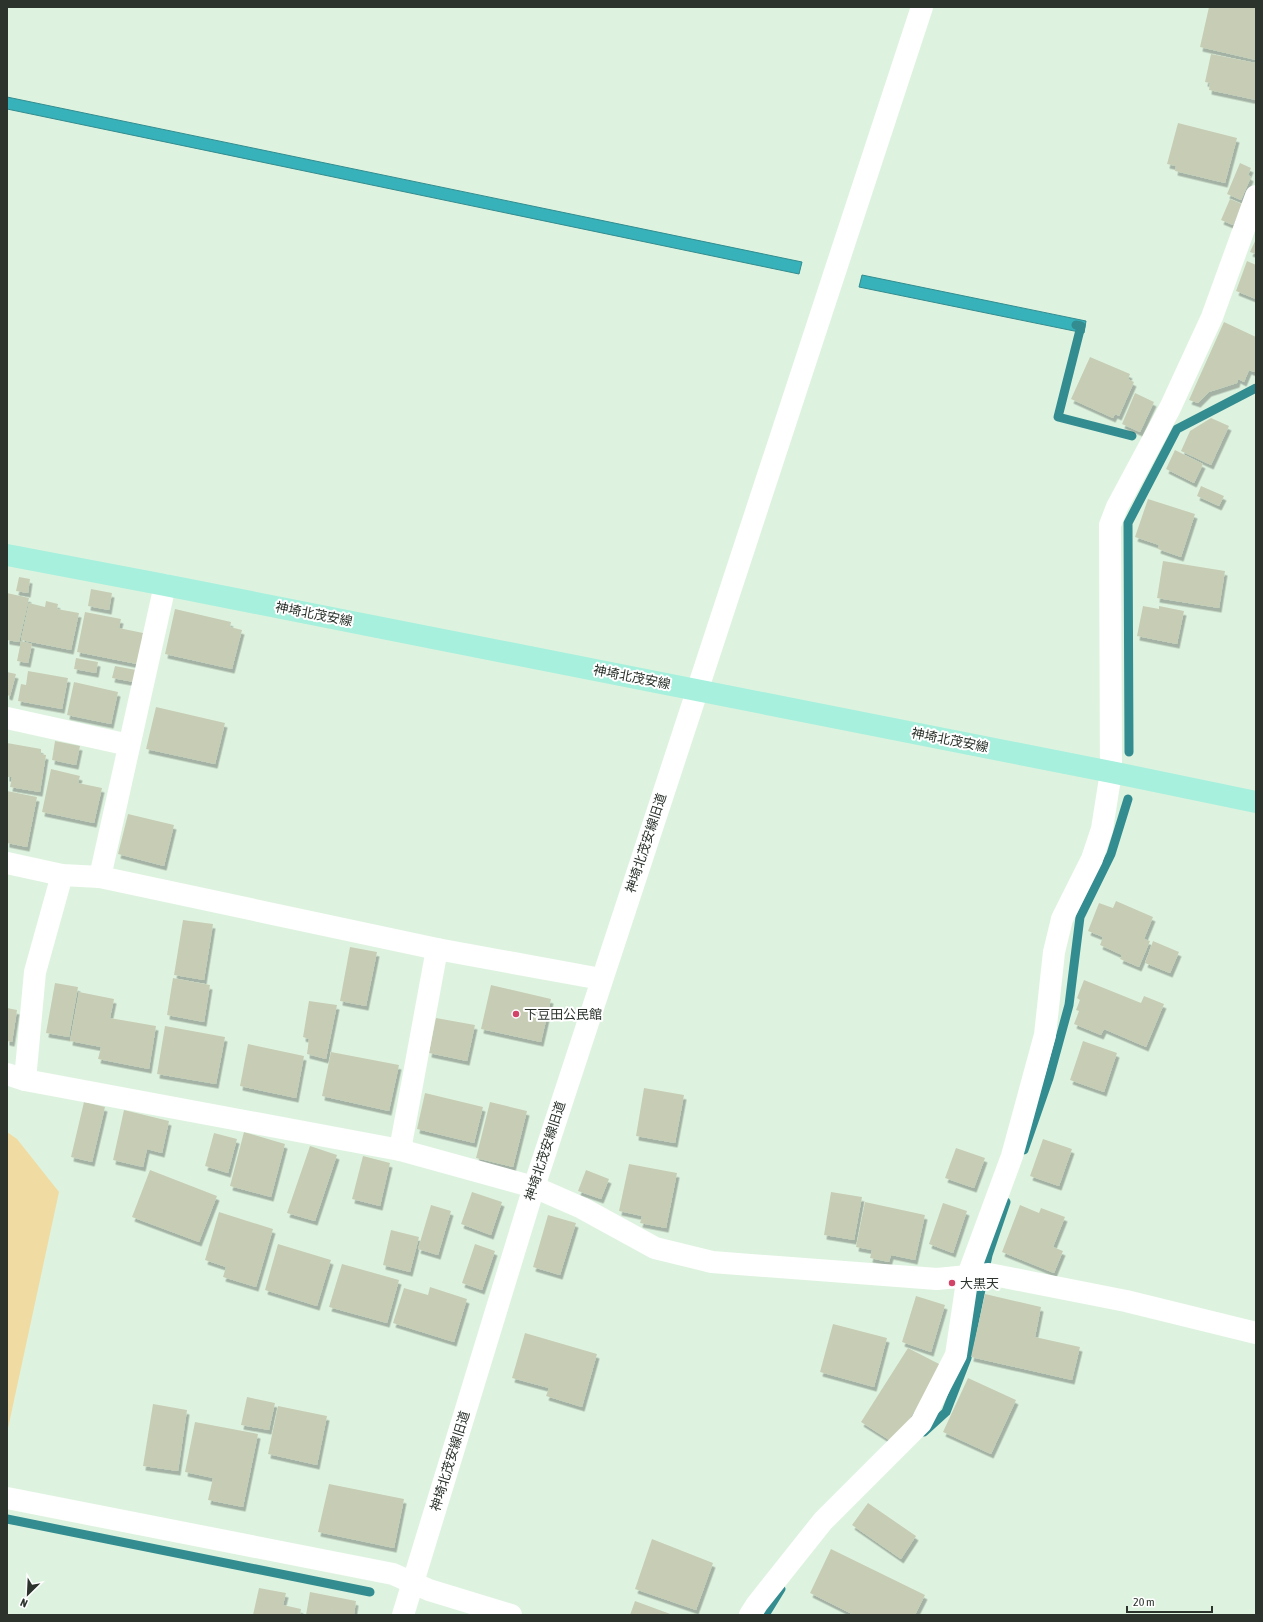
<svg xmlns="http://www.w3.org/2000/svg" width="1263" height="1622" viewBox="0 0 1263 1622" font-family="'Asap Condensed','Noto Sans JP',sans-serif">
<style>
.green{fill:#f0dca3}
.water{fill:#37b2ba;stroke:#338c8f}
.lines{fill:none;stroke-linecap:round;stroke-linejoin:round}
.stream{stroke:#338c8f;stroke-width:9}
.building{fill:#c7cdb5;filter:url(#shadow)}
.minor{stroke:#fff;stroke-width:22}
.major{stroke:#a7f0dd;stroke-width:22}
.poi-dot{fill:#d24368;stroke:#fff;stroke-width:1.5}
.labels{text-anchor:middle;dominant-baseline:central;stroke-width:4;stroke-linejoin:round;paint-order:stroke}
.street-label{font-size:13px;fill:#2b332c;stroke:#fff}
.poi-label{font-size:13px;fill:#2b332c;stroke:#fff;text-anchor:start}
</style>
<defs>
<filter id="shadow"><feDropShadow dx="2.5" dy="4.5" stdDeviation="0" flood-color="#0004"/></filter>
</defs>
<rect width="100%" height="100%" fill="#def3df"/>
<path class="green" d="M7 1132 17 1139 59 1192 7 1433Z"/>
<g class="water">
<path d="M7 97 802 262 799 274 7 109Z"/>
<path d="M862 275 1086 321 1084 333 859 287Z"/>
</g>
<g class="lines">
<g class="stream">
<path d="M1076 325 1081 326 1058 417 1132 436"/>
<path d="M1129 752 1128 523 1177 429 1256 388"/>
<path d="M1024 1150 1049 1078 1069 1005 1080 917 1111 854 1128 799"/>
<path d="M924 1432 946 1412 967 1358 988 1255 1006 1202"/>
<path d="M7 1519 370 1592"/>
<path d="M765 1615 781 1589"/>
</g>
</g>
<g class="building">
<path d="M1209 7H1256V60L1200 47Z"/>
<path d="M1211 54 1256 63V100L1209 90 1210 83 1205 82Z"/>
<path d="M1178 123 1237 138 1225 183 1175 171 1176 166 1167 164Z"/>
<path d="M1240 163 1251 168 1248 175 1251 177 1241 200 1227 194Z"/>
<path d="M1230 199 1242 204 1233 225 1221 220Z"/>
<path d="M1256 239V254L1250 252Z"/>
<path d="M1247 261 1256 265V299L1236 291Z"/>
<path d="M1224 322 1256 337V369L1254 372 1249 370 1244 382 1238 379 1237 383 1209 392 1198 403 1189 400Z"/>
<path d="M1090 357 1130 374 1128 379 1134 382 1119 416 1115 414 1113 418 1071 399Z"/>
<path d="M1135 393 1154 402 1140 432 1122 424Z"/>
<path d="M1211 418 1229 426 1211 465 1181 451 1190 431Z"/>
<path d="M1175 450 1203 464 1194 483 1166 469Z"/>
<path d="M1201 486 1224 496 1219 506 1197 496Z"/>
<path d="M1148 499 1195 514 1181 557 1158 549 1159 545 1135 537Z"/>
<path d="M1163 561 1225 571 1219 608 1157 598Z"/>
<path d="M19 577 30 579 28 593 16 591Z"/>
<path d="M91 589 112 593 109 610 88 606Z"/>
<path d="M7 593 29 598 19 642 7 640Z"/>
<path d="M46 601 58 604 57 609 79 613 71 650 21 640 29 603 45 607Z"/>
<path d="M1143 606 1159 609V606L1184 611 1177 644 1137 636Z"/>
<path d="M175 609 231 622 230 627 242 630 232 669 165 654Z"/>
<path d="M85 612 121 619 119 628 143 633 137 664 77 652Z"/>
<path d="M21 641 32 644 28 663 17 661Z"/>
<path d="M76 658 98 662 96 673 74 669Z"/>
<path d="M115 666 136 670 134 682 112 678Z"/>
<path d="M28 671 68 678 62 709 18 701 21 684 26 685Z"/>
<path d="M7 672 16 674 10 696 7 695Z"/>
<path d="M74 682 118 692 111 724 67 715Z"/>
<path d="M156 707 225 723 215 764 146 749Z"/>
<path d="M55 741 80 746 76 765 52 760Z"/>
<path d="M7 743 41 749V754L46 755 40 792 10 787 12 777H7Z"/>
<path d="M51 769 80 776 78 783 102 788 94 823 42 812Z"/>
<path d="M7 791 37 797 27 847 7 843Z"/>
<path d="M128 814 174 825 164 866 118 854Z"/>
<path d="M1116 901 1153 917 1144 939 1150 941 1139 967 1120 959 1122 955 1100 945 1103 937 1088 931 1099 903 1113 908Z"/>
<path d="M183 920 213 924 204 980 174 975Z"/>
<path d="M1153 941 1179 952 1170 973 1145 963Z"/>
<path d="M350 947 377 952 366 1006 340 1001Z"/>
<path d="M173 978 210 985 204 1022 167 1015Z"/>
<path d="M1084 980 1141 1003 1144 996 1164 1004 1146 1047 1104 1029 1101 1035 1074 1024 1079 1011 1076 1010 1080 1000 1077 998Z"/>
<path d="M55 983 78 987 69 1037 46 1033Z"/>
<path d="M491 985 551 999 541 1042 481 1029Z"/>
<path d="M79 992 114 999 110 1018 156 1026 149 1069 98 1059 101 1047 70 1041Z"/>
<path d="M309 1001 337 1005 326 1059 307 1054 309 1039 303 1037Z"/>
<path d="M7 1008 17 1010 12 1042 7 1041Z"/>
<path d="M436 1018 475 1025 467 1061 429 1053Z"/>
<path d="M165 1026 225 1037 216 1084 157 1074Z"/>
<path d="M1083 1041 1117 1053 1104 1092 1070 1080Z"/>
<path d="M248 1044 304 1056 296 1098 240 1086Z"/>
<path d="M331 1052 399 1065 389 1111 322 1096Z"/>
<path d="M644 1088 684 1095 675 1143 636 1136Z"/>
<path d="M425 1093 483 1107 474 1143 417 1129Z"/>
<path d="M84 1102 105 1107 92 1162 71 1157Z"/>
<path d="M490 1102 527 1111 513 1167 476 1158Z"/>
<path d="M124 1110 169 1121 162 1153 147 1149 143 1167 113 1160Z"/>
<path d="M244 1132 285 1144 271 1197 230 1186Z"/>
<path d="M214 1133 237 1139 228 1173 205 1166Z"/>
<path d="M1043 1139 1072 1149 1059 1186 1030 1176Z"/>
<path d="M310 1146 337 1155 315 1221 287 1213Z"/>
<path d="M956 1148 985 1158 974 1188 945 1178Z"/>
<path d="M363 1156 390 1163 380 1206 352 1199Z"/>
<path d="M629 1164 677 1173 666 1228 640 1223 642 1216 619 1211Z"/>
<path d="M150 1170 217 1196 199 1242 132 1217Z"/>
<path d="M586 1170 609 1179 601 1199 578 1191Z"/>
<path d="M472 1192 502 1202 491 1235 461 1224Z"/>
<path d="M831 1192 862 1197 854 1240 824 1235Z"/>
<path d="M865 1202 925 1215 915 1260 891 1255 889 1262 870 1258 872 1250 856 1247Z"/>
<path d="M943 1203 967 1211 953 1253 929 1244Z"/>
<path d="M431 1205 451 1211 438 1255 418 1249Z"/>
<path d="M1020 1205 1039 1213 1041 1208 1065 1217 1053 1247 1063 1251 1054 1273 1002 1252Z"/>
<path d="M219 1212 273 1229 256 1287 223 1277 226 1267 205 1260Z"/>
<path d="M548 1215 576 1223 560 1275 533 1267Z"/>
<path d="M391 1230 419 1237 410 1272 383 1265Z"/>
<path d="M278 1244 331 1260 317 1306 265 1290Z"/>
<path d="M475 1244 495 1251 482 1290 462 1283Z"/>
<path d="M342 1264 399 1280 387 1323 329 1307Z"/>
<path d="M430 1287 467 1299 454 1342 393 1323 404 1288 428 1295Z"/>
<path d="M985 1294 1041 1307 1035 1337 1080 1347 1072 1380 971 1357Z"/>
<path d="M916 1296 945 1305 931 1352 902 1342Z"/>
<path d="M833 1324 887 1338 874 1387 820 1372Z"/>
<path d="M525 1333 597 1354 582 1407 546 1396 549 1388 512 1378Z"/>
<path d="M908 1348 943 1366 894 1443 861 1422Z"/>
<path d="M968 1378 1016 1400 991 1454 943 1432Z"/>
<path d="M247 1397 275 1403 269 1430 241 1425Z"/>
<path d="M153 1404 187 1410 178 1471 143 1466Z"/>
<path d="M278 1406 327 1416 317 1465 268 1454Z"/>
<path d="M195 1422 258 1434 243 1507 208 1500 213 1478 185 1472Z"/>
<path d="M329 1484 404 1499 394 1548 318 1532Z"/>
<path d="M868 1503 916 1536 901 1559 852 1525Z"/>
<path d="M652 1539 713 1563 696 1610 635 1589Z"/>
<path d="M831 1549 925 1595 915 1615H854L810 1593Z"/>
<path d="M259 1588 286 1593 283 1605 301 1609 300 1615H253Z"/>
<path d="M310 1592 356 1601 354 1615H332L333 1606 331 1615H306Z"/>
<path d="M635 1601 673 1615H630Z"/>
</g>
<g class="lines">
<g class="minor">
<path d="M7 718 129 745"/>
<path d="M7 863 62 875 100 877 437 949 601 979"/>
<path d="M62 875 35 972 25 1080 400 1150 437 949"/>
<path d="M100 877 165 585"/>
<path d="M7 1074 25 1080"/>
<path d="M400 1150 534 1187 582 1208 655 1248 712 1262 937 1279 989 1274 1126 1301 1256 1333"/>
<path d="M7 1498 393 1574 429 1590 511 1615"/>
<path d="M403 1615 534 1187 922 7"/>
<path d="M750 1615 757 1604 823 1521 921 1423 956 1355 968 1275 1012 1156 1045 1035 1054 952 1062 919 1092 859 1102 829 1111 772 1110 525 1117 507 1170 408 1212 317 1256 196"/>
</g>
<path class="major" d="M7 555 165 585 1111 772 1256 802"/>
</g>
<g class="poi-dot">
<circle cx="516" cy="1014" r="4"/>
<circle cx="952" cy="1283" r="4"/>
</g>
<g class="labels">
<g class="street-label">
<text transform="translate(314 614) rotate(11)">神埼北茂安線</text>
<text transform="translate(632 677) rotate(11)">神埼北茂安線</text>
<text transform="translate(950 740) rotate(11)">神埼北茂安線</text>
<text transform="translate(646 843) rotate(-72)">神埼北茂安線旧道</text>
<text transform="translate(545 1151) rotate(-72)">神埼北茂安線旧道</text>
<text transform="translate(450 1461) rotate(-73)">神埼北茂安線旧道</text>
</g>
<g class="poi-label">
<text x="524" y="1014">下豆田公民館</text>
<text x="960" y="1283">大黒天</text>
</g>
</g>
<rect width="1263" height="1622" fill="none" stroke="#2b332c" stroke-width="16"/>
<g transform="translate(28 1594) rotate(204)" stroke="#ffffff" stroke-width="3" paint-order="stroke">
<path d="M0-3L7 15L0 10L-7 15Z" fill="#2b332c"/>
<text y="-6" font-size="11" font-weight="bold" text-anchor="middle" fill="#2b332c">N</text>
</g>
<path d="M1127 1606v6h85v-6" fill="none" stroke="#2b332c" stroke-width="2"/>
<text x="1133" y="1606" font-size="12" fill="#2b332c" stroke="#ffffff" stroke-width="3" paint-order="stroke">20 m</text>
</svg>
